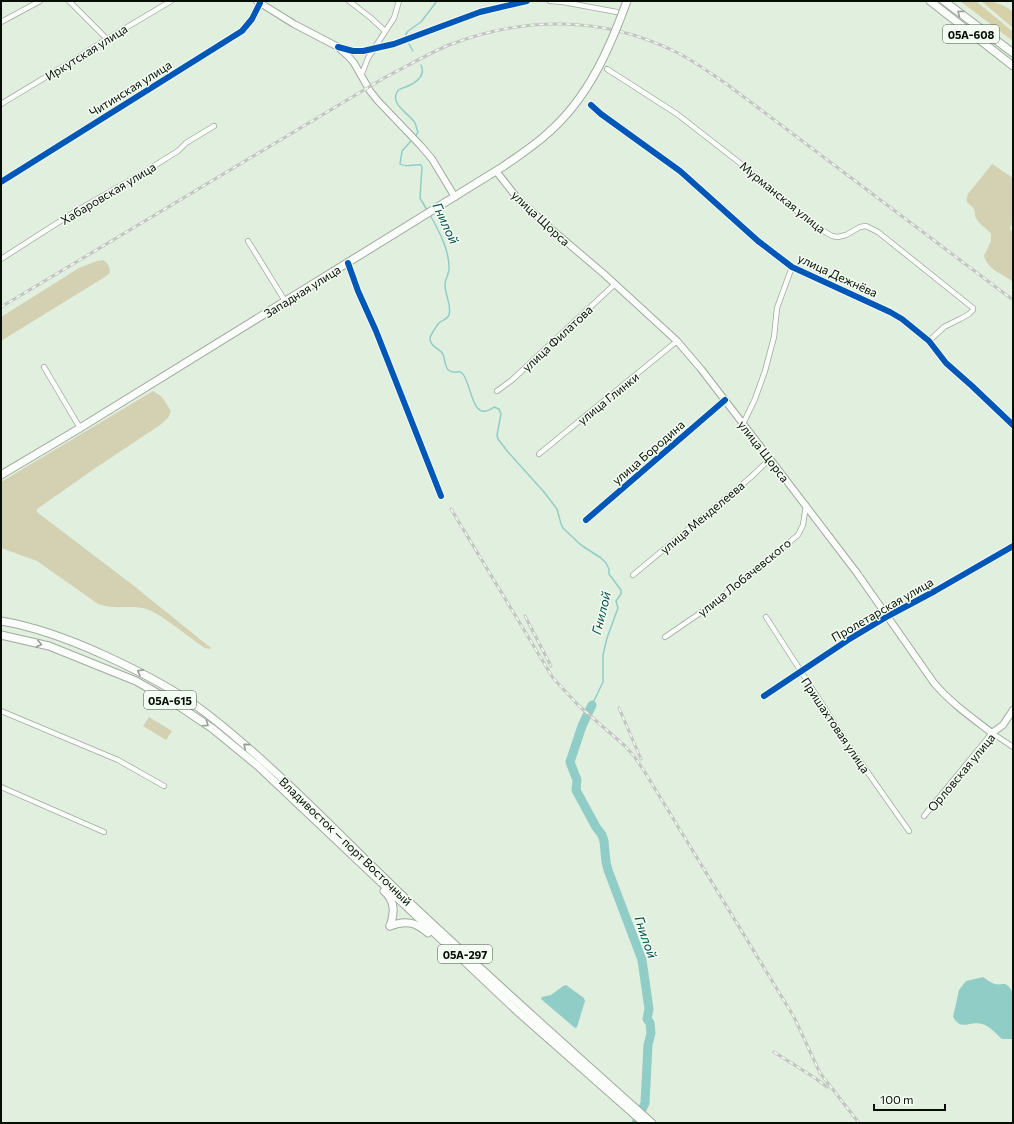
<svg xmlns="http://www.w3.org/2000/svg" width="1014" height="1124" viewBox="0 0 1014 1124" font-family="Commissioner,sans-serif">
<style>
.green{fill:#d4d1b2}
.forest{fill:#d7d1aa}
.water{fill:#91cdc7}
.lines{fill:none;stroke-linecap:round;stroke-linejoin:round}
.stream{stroke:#91cdc7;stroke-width:1.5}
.river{stroke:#91cdc7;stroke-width:9}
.minor-casing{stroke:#a0aa9e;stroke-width:6}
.secondary-casing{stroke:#a0aa9e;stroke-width:8}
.primary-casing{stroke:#a0aa9e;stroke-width:9}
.trunk-casing{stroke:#a0aa9e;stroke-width:9}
.minor{stroke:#fafdfa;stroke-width:4.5}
.secondary{stroke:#fafdfa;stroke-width:6}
.primary{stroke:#fafdfa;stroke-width:7}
.trunk{stroke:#fafdfa;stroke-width:7}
.rail-casing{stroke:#c2c5c1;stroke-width:3}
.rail{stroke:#f4fdf2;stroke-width:1.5;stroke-dasharray:4.5;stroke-linecap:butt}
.primary-bridge-casing{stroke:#a0aa9e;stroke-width:9;stroke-linecap:butt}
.primary-bridge{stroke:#fafdfa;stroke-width:7}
.cycleway-casing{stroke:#f4fdf2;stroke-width:8}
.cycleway{stroke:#0057b8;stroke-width:6}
.oneway{stroke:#989d98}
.labels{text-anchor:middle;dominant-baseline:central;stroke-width:3;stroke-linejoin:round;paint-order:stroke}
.shield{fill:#f4fdf2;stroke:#4d564c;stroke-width:1}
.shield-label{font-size:11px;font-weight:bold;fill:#060e05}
.street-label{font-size:12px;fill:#060e05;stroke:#f4fdf2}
.water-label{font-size:13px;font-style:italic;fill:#004d4c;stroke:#f4fdf2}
</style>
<rect width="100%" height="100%" fill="#e1efdf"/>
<g class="green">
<path d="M992 164 1013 178V221L1010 228 1013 234V282C1002 273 988 270 984 256L991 241V234C987 228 979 225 976 218 974 215 976 213 974 209 969 202 964 205 968 194Z"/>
<path d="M103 260C108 263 109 266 110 272L108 275 1 341V317L79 268 94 262Z"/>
<path d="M153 391 162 397 171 411 168 418 160 425 97 467 37 509V512L134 586 211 648 210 649 205 648C191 639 157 610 143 608 127 605 114 610 98 604L37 561 1 548V482Z"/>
<path d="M149 717 172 731 166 740 143 726Z"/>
</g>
<g class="forest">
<path d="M960 1H976L1013 32V41Z"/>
<path d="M981 1C993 1 1004 4 1013 12V28Z"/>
</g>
<g class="water">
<path d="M983 977C986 979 991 983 995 984 1004 986 1005 980 1012 991L1013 1039H1002C996 1034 990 1026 982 1024 969 1020 962 1032 953 1017L959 990 966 981Z"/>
<path d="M566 985 584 998 585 1001 577 1027 575 1028 541 999 542 997 551 995 563 986Z"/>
</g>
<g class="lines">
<g class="stream">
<path d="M406 38V34L408 31 421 22 437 1"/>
<path d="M409 44 413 51"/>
<path d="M416 135 418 132C417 129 416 126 415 123 410 114 390 105 397 92 399 88 404 88 408 86 417 82 426 75 421 65"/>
<path d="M411 141 402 151 400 164C406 168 413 164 421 165L422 167 420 198 427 210"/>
<path d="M430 215C439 231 450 251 449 270 448 275 445 280 445 285 445 295 452 305 449 315 447 320 442 320 439 323 437 325 430 336 430 338 430 347 439 348 443 354 446 362 444 373 456 372 459 372 459 371 462 373 472 382 471 425 494 407L499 409 501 414 497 435 498 439 508 452 544 492 557 509 561 524 563 528 581 545 601 558 606 563 609 569V574L621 590V594L616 601 618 608 607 638 603 655V682L592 705"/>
</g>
<path class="river" d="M592 705 582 726 570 762 577 780 576 790 596 827 602 835 604 841 606 862 608 870 642 960 649 1009 647 1019 650 1023 651 1033 648 1045 645 1103 636 1123"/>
<defs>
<g id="minor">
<path d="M69 1 107 39"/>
<path d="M349 1 371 18 385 31"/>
<path d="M550 1 563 2 617 12"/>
<path d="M1 22 40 1"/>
<path d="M340 48 353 51H363L394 44 480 12 527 1"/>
<path d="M607 69 677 114 745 167 811 223 822 230 832 236 838 237 846 235 860 227 866 226 878 232 973 308V310L969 314 960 319 944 327 929 341"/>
<path d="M361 76 368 58 394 18 399 1"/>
<path d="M1 104 69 63 107 39 171 1"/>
<path d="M591 105 601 114 680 171 758 241 792 267 890 312 902 319 929 341 946 363 972 386 1013 425"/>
<path d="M1 182 242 31 252 19 260 3"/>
<path d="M248 241 285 301"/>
<path d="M1 259 76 211 141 174 178 151 186 143 214 126"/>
<path d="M348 263 358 291 376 331 441 496"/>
<path d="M44 367 80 428"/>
<path d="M497 391 512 380 615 284"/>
<path d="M743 424 755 399 765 371 774 337 777 308 792 267"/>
<path d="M539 454 677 341"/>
<path d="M586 520 725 400"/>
<path d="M633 575 751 477 770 459"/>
<path d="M766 617 847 743 909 831"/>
<path d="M665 637 709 607 798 535 803 525 806 505"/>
<path d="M764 696 848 640 888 616 935 591 1013 546"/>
<path d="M1 711 118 760 164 786"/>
<path d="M1 787 104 832"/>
<path d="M924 816 992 733 1013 747"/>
</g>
<g id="secondary">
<path d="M257 1 294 24 338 47 348 56 354 63 370 91 378 101 421 146 432 159 455 197"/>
<path d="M496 171 518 199 550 228 604 274 677 341 701 369 770 459 857 573 934 683C951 703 971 717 992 733L1003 725 1013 710"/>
</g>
<g id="primary">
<path d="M930 1 1013 66"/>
<path d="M944 1 1013 53"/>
<path d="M1 475 80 428 504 166"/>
</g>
<g id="trunk">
<path d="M1 621C37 627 71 640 104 655 139 671 175 689 206 713 278 769 341 837 408 901 488 976 570 1050 652 1123"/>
<path d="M1 635 49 646 136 681 173 702 213 729 258 766 517 1011 644 1123"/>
<path d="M384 891C395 901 395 912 390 926"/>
<path d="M390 926C405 920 416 922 428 933"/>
</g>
</defs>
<use href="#minor" class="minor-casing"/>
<use href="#secondary" class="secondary-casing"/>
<use href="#primary" class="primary-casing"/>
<use href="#trunk" class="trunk-casing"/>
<use href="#minor" class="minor"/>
<use href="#secondary" class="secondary"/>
<use href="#primary" class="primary"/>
<use href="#trunk" class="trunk"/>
<defs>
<g id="rail">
<path d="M1 307 384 78C406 67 427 54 449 45 524 16 602 16 674 51 693 60 710 73 728 85L1013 300"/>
<path d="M451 509 553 678 578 705 625 746 634 756 646 774 794 1017 820 1073 859 1123"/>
<path d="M525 616 551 666"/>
<path d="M619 708 641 759"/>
<path d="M774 1052 815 1078 827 1087"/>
</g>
</defs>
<use href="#rail" class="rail-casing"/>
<use href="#rail" class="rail"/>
<defs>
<path id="primary-bridge" d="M504 166C518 156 534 146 548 133 588 98 609 50 627 1"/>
</defs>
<use href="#primary-bridge" class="primary-bridge-casing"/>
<use href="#primary-bridge" class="primary-bridge"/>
<defs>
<g id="cycleway">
<path d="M338 47 353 51H363L394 44 480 12 527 1"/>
<path d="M591 105 601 114 680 171 758 241 792 267 890 312 902 319 929 341 946 363 972 386 1013 425"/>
<path d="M1 182 242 31 252 19 260 3"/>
<path d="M348 263 358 291 376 331 441 496"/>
<path d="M586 520 725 400"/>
<path d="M764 696 848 640 888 616 935 591 1013 546"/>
</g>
</defs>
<use href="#cycleway" class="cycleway-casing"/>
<use href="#cycleway" class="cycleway"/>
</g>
<defs><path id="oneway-chevron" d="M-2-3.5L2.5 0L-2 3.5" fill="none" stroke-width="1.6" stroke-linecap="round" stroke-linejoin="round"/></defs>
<g class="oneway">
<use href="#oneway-chevron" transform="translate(960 13) rotate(-143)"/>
<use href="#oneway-chevron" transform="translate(39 644) rotate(13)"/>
<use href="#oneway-chevron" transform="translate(140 672) rotate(-152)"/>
<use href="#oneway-chevron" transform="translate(206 724) rotate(34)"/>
<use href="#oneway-chevron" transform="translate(246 746) rotate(-140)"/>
</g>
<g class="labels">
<g class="shield">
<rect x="943" y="25" width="56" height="18" rx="3"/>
<rect x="144" y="691" width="52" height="18" rx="3"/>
<rect x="438" y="945" width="54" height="18" rx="3"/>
</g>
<g class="shield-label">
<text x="971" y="34">05А-608</text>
<text x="170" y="700">05А-615</text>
<text x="465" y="954">05А-297</text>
</g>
<g class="street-label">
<text transform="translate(86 52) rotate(-32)">Иркутская улица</text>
<text transform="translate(130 88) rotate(-32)">Читинская улица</text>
<text transform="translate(108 193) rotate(-31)">Хабаровская улица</text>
<text transform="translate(783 197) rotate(39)">Мурманская улица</text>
<text transform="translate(541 218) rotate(43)">улица Щорса</text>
<text transform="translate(838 275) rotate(25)">улица Дежнёва</text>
<text transform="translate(302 291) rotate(-32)">Западная улица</text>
<text transform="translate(557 338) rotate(-43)">улица Филатова</text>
<text transform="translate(608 398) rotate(-39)">улица Глинки</text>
<text transform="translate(764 451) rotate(52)">улица Щорса</text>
<text transform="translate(648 452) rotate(-41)">улица Бородина</text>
<text transform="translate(702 517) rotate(-40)">улица Менделеева</text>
<text transform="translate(744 577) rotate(-39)">улица Лобачевского</text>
<text transform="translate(882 609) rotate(-30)">Пролетарская улица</text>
<text transform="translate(836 725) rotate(56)">Пришахтовая улица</text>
<text transform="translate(961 772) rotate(-50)">Орловская улица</text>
<text transform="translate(346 841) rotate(44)">Владивосток — порт Восточный</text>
</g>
<g class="water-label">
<text transform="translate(446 223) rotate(65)">Гнилой</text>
<text transform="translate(601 613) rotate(-76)">Гнилой</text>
<text transform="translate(646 937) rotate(71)">Гнилой</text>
</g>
</g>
<rect width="1014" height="1124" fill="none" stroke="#060e05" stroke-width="4"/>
<path d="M874 1104v6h71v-6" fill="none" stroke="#060e05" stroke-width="2"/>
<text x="880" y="1104" font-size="12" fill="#060e05" stroke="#f4fdf2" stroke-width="3" paint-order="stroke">100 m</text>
</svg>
